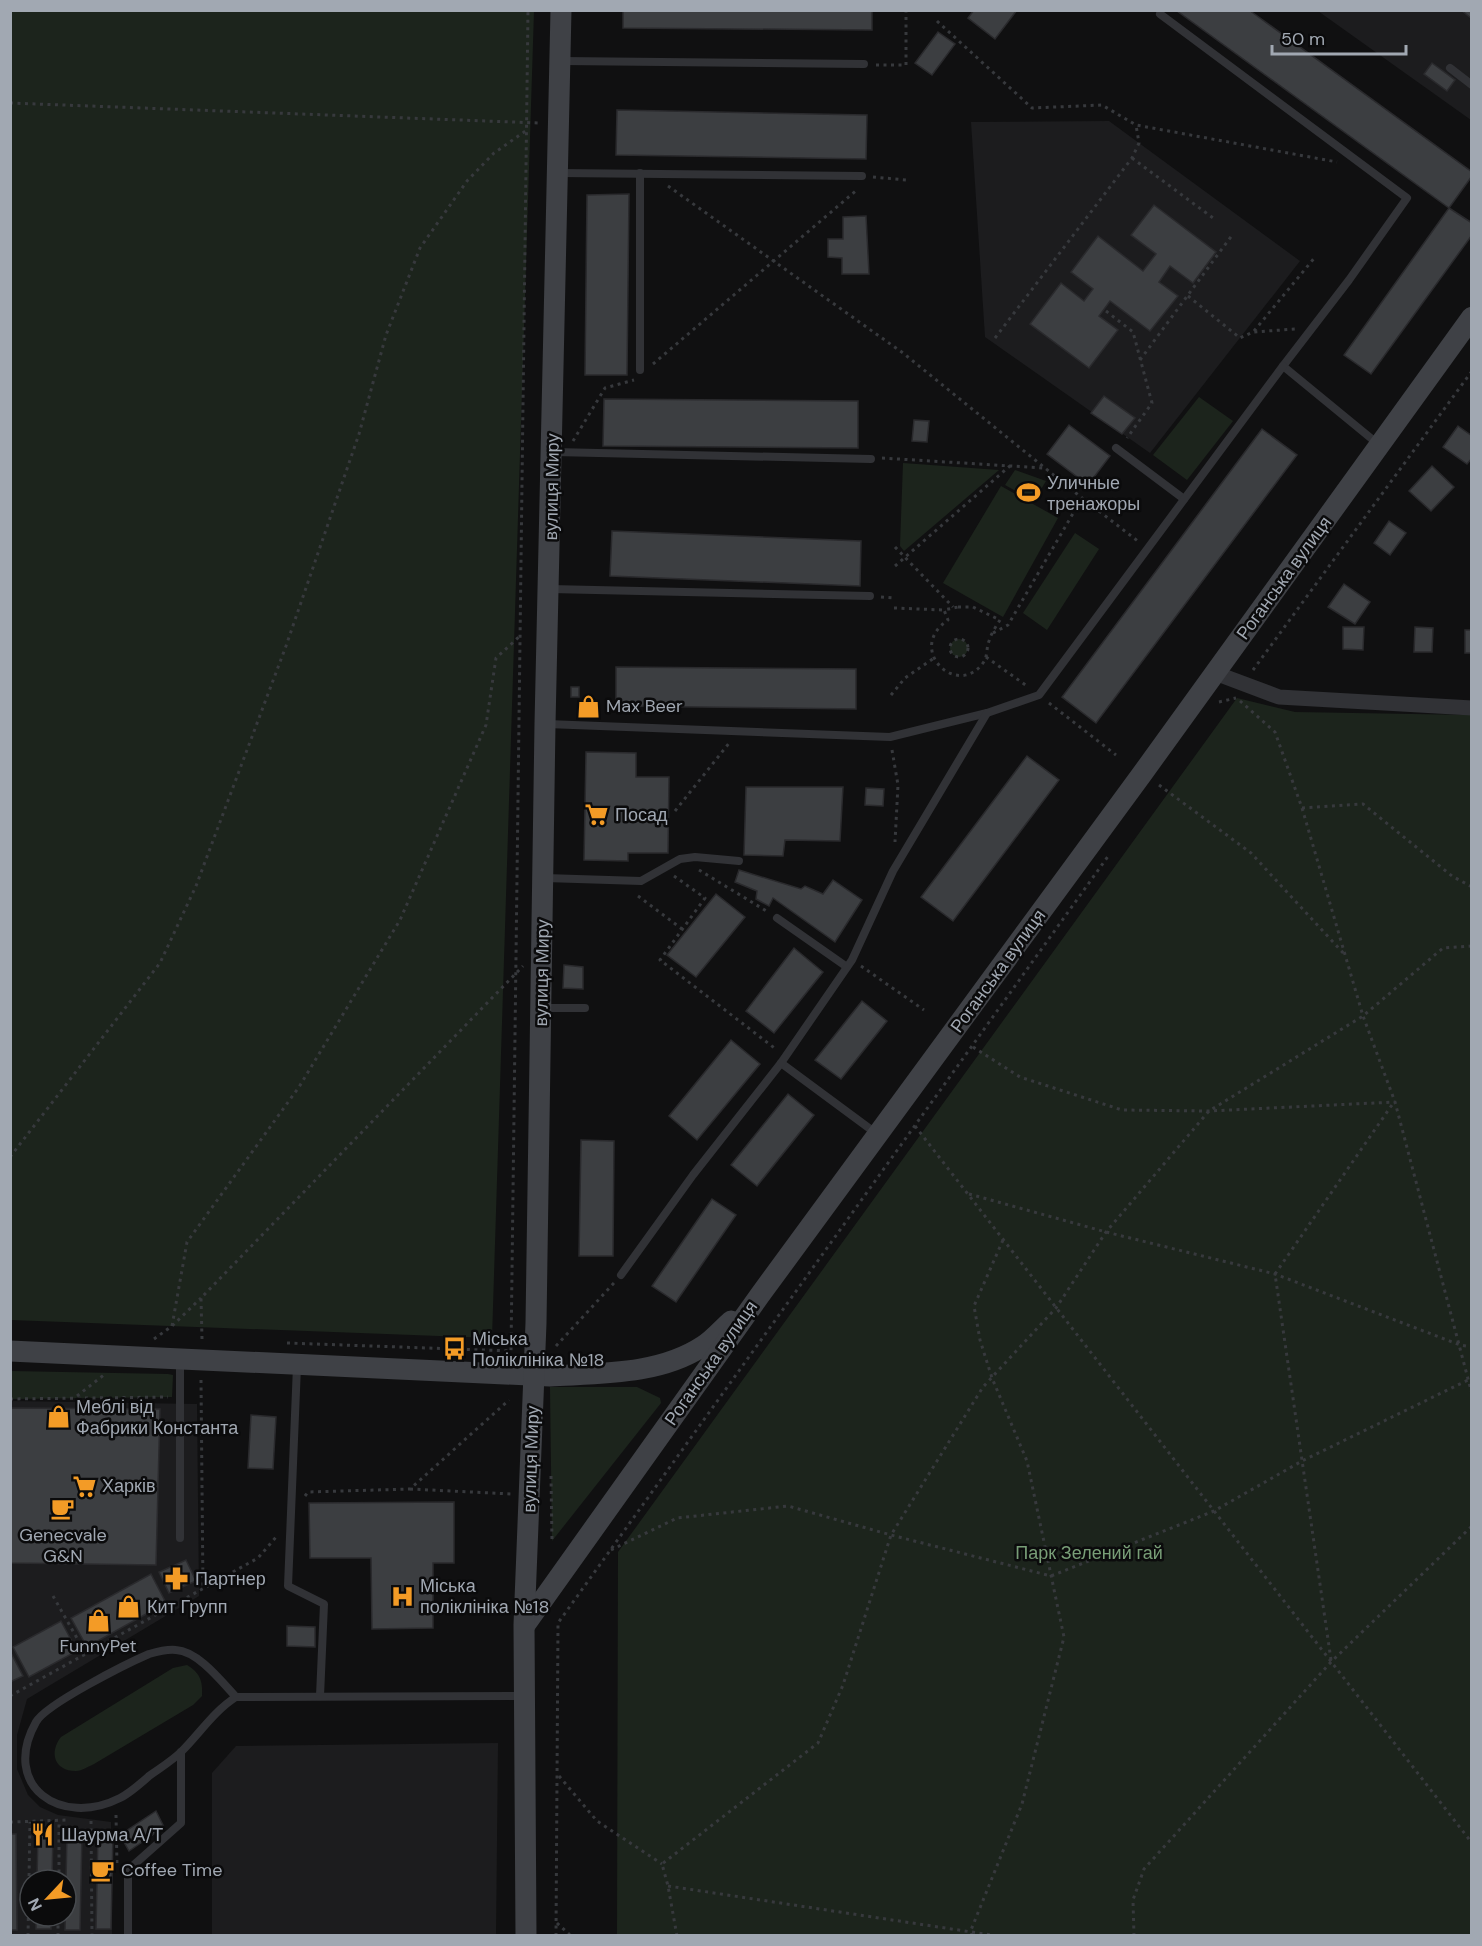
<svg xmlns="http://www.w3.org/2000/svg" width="1482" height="1946" viewBox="0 0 1482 1946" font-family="'DM Sans',sans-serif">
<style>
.built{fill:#1c1c1e;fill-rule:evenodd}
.green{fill:#1c241c}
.building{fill:#3c3e41;stroke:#2a2a2d;stroke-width:1.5}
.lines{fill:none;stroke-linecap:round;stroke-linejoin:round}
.path{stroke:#37393d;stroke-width:3;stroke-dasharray:3 4.5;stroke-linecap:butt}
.lane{stroke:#313236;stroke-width:8}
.street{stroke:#313236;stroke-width:15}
.secondary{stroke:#3f4146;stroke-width:21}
.labels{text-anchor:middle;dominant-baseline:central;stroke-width:5;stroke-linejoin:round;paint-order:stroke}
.poi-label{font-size:18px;fill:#a1a8b2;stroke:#0b0b0c;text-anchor:start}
.street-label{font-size:18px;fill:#a1a8b2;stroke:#0b0b0c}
.park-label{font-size:18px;fill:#789e77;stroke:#0b0b0c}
</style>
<rect width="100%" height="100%" fill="#101011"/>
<g class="built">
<path d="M1318 11H1471V120Z"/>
<path d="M1109 121 1300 261 1150 453 985 337 971 122Z"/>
<path d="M11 1401 197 1404 199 1596 27 1699 17 1735V1769L28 1795 40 1807 58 1815 111 1822 112 1935 11 1936ZM30 1880H66V1916H30Z"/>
<path d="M498 1743 496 1935H212V1773L236 1746Z"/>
</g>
<g class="green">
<path d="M11 10 534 11 492 1338 11 1320Z"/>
<path d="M1199 397 1233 421 1187 480 1153 455Z"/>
<path d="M903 463 999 470 904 551 900 546Z"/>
<path d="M1015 470 1046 481 1034 501 1005 485Z"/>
<path d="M1001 486 1058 518 1003 617 943 583Z"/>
<path d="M1075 533 1099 549 1047 630 1023 613Z"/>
<circle cx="959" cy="648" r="9"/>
<path d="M1237 698 1295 712 1471 715V1935L617 1936 618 1552Z"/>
<path d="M11 1371 168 1374 173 1375 172 1397 11 1399Z"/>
<path d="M550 1387H637L660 1398 661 1403 552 1541Z"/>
<path d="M187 1665C200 1673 203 1681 202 1696L193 1705 94 1764C89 1766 82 1771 76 1771 54 1771 49 1752 61 1737L173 1668Z"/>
</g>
<g class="building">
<path d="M623 10H872V30L623 28Z"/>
<path d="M974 10H1017L995 39 968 18Z"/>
<path d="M1249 10 1472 172V176L1449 208 1177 11Z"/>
<path d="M1461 10H1472V18H1471Z"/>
<path d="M938 32 955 44 932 75 915 63Z"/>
<path d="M1432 63 1455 80 1447 91 1424 74Z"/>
<path d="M617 110 867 115 866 159 616 155Z"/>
<path d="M629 194 627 375H585L587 195Z"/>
<path d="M1154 205 1216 252 1193 283 1170 266 1159 282 1178 296 1150 331 1110 301 1099 316 1118 330 1089 368 1030 324 1061 283 1084 301 1093 289 1071 272 1098 236 1143 271 1156 254 1131 235Z"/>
<path d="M1449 208 1472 223V235L1371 374 1344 355Z"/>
<path d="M866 216 869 274H842V258L828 257V239H843V217Z"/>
<path d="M1104 396 1135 418 1122 434 1091 413Z"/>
<path d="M604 399 858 401V448L603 446Z"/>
<path d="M914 420 929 421 927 442 912 441Z"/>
<path d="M1069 425 1110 456 1088 485 1047 454Z"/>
<path d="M1458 426 1472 436V458L1467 464 1443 447Z"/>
<path d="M1262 429 1297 455 1096 723 1062 697Z"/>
<path d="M1432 466 1454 487 1431 511 1409 491Z"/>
<path d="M1389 521 1406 533 1390 555 1374 543Z"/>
<path d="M612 531 861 541 860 586 610 576Z"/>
<path d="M1344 584 1370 602 1355 624 1328 607Z"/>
<path d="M1343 627H1364L1363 650 1343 649Z"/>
<path d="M1415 627 1433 628 1432 652H1414Z"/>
<rect x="1465" y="630" width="7" height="23"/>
<path d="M616 667 856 669V709L616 706Z"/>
<rect x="571" y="687" width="8" height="10"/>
<path d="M582 701H594L593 714 581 713Z"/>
<path d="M586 752 636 753V777H669L668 853H628V861L584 860Z"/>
<path d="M1027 756 1059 780 953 921 921 897Z"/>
<path d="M746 787H843L840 841 785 840 783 856 744 855Z"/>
<path d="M866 788 884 789 883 806 865 805Z"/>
<path d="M739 870 801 889 805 886 823 894 833 880 862 900 835 942 773 898 769 906 756 899 757 891 735 882Z"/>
<path d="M716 894 745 917 696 977 667 955Z"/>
<path d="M794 948 823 972 774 1033 746 1011Z"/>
<path d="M564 965 583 967V989L563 988Z"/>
<path d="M862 1001 887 1021 841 1079 815 1060Z"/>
<path d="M731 1040 760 1064 697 1140 669 1116Z"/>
<path d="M788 1094 814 1115 757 1186 731 1165Z"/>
<path d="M581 1140 614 1141 613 1256H579Z"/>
<path d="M712 1199 736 1215 676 1302 652 1286Z"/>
<path d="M10 1408 160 1409 156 1565 10 1563Z"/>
<path d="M251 1415 276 1417 273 1469 248 1468Z"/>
<path d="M454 1502V1563H433V1628L372 1629 371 1558H310L309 1503Z"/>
<path d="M186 1560 196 1581 169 1593 159 1572Z"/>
<path d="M151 1574 166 1603 87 1647 71 1618Z"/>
<path d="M61 1621 77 1651 29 1677 13 1647Z"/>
<path d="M287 1626 315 1627V1647L287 1646Z"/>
<path d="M10 1651 23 1676 10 1682Z"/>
<path d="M156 1811 164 1827 129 1851 120 1835Z"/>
<path d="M38 1832H53L52 1880H37Z"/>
<path d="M98 1832 113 1833 111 1929H96Z"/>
<path d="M67 1833H82L80 1930H65Z"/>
<path d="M10 1834H16L17 1930H10Z"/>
<rect x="36" y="1916" width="15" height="13"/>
</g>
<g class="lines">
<g class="path">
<path d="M937 21 1032 108 1102 105 1136 125 1337 162"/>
<path d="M876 65H906V10"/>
<path d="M10 103 539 123"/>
<path d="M1132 158 1213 218"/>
<path d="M873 177 906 180"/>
<path d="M668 186 903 353 1082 498 1139 542"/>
<path d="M1188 296 1240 338 1253 332 1296 329"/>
<path d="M1106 311 1133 332 1152 403 1127 438"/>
<path d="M1254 331 1316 256"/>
<path d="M995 338 1132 158 1139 143 1136 125"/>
<path d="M1140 360 1233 234"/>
<path d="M653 364 858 189"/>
<path d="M573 441 605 388 634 380"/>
<path d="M882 458 1043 468"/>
<path d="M895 547 953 607"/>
<path d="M895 566 1011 465"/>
<path d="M881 597 894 598"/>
<path d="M958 607H973L1000 620C996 626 991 634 989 641 986 649 988 656 983 663 957 699 905 649 948 620L944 610Z"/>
<path d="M894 608 943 610"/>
<path d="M993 633 1008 625 1082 498"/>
<circle cx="959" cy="648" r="9"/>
<path d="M986 657 1027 686"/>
<path d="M1253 670 1472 371"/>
<path d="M891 695 905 678 934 658"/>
<path d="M1240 701 1275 732 1302 808 1363 1016 1395 1102 1472 1394"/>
<path d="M1219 702 1236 698"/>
<path d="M1049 703 1116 755"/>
<path d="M892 750 898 785 895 842"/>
<path d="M1159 785 1251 853 1345 955"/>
<path d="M1302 808 1363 804 1452 876 1472 887"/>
<path d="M675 811 730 742"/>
<path d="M699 870 768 912"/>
<path d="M674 876 705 898 660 960 777 1050"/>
<path d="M638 896 682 929"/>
<path d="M861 966 924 1010"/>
<path d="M973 1047 1020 1077 1122 1110 1209 1111 1395 1102"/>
<path d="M915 1126 1472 1843"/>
<path d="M10 1157 160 963 196 886 286 646 359 434 386 335 420 248 467 181 494 153 527 130"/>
<path d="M969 1194 1106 1232 1275 1274 1460 1345 1472 1347"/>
<path d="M172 1326 187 1242 299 1087 400 920 486 725 496 658 520 636"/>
<path d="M154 1339 172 1326 201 1298"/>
<path d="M202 1339 201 1298 523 966"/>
<path d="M287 1343 511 1351 528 10"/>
<path d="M556 1346 614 1283"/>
<path d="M201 1380 203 1589"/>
<path d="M77 1396 105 1374"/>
<path d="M10 1399 168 1397"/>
<path d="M551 1476 552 1541"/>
<path d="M410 1489 511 1494"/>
<path d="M305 1496 308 1492 410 1489 509 1400"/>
<path d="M611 1550 677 1518 788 1506 891 1535 1051 1576 1214 1511 1302 1461 1468 1380"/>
<path d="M53 1596 86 1654"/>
<path d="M1331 1660 1275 1274 1394 1102"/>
<path d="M10 1696 258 1558 277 1536"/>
<path d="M559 1776 597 1821 662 1864"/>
<path d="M116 1815 117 1865"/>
<path d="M91 1821 92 1936"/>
<path d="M10 1822 68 1820"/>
<path d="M59 1880V1820"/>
<path d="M668 1886 998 1936"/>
<path d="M557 1923 571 1936"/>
<path d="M28 1936 30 1822"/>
<path d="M58 1936V1916"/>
<path d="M556 1936 558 1623 1109 855"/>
<path d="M677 1936 668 1886 662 1864 818 1743 843 1685 891 1535 983 1387 1056 1308 1106 1232 1209 1111 1363 1016 1443 948 1472 946"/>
<path d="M972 1936 971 1930 1022 1804 1064 1637 1027 1461 992 1378 980 1340 974 1306 1003 1240"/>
<path d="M1134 1936 1133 1900 1144 1869 1331 1662 1472 1526"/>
</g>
<g class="lane">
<path d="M1160 14 1407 198 1349 280 1283 366 1378 444"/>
<path d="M562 61 864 64"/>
<path d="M1450 68 1472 85"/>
<path d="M559 173 862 176"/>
<path d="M640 370V173"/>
<path d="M1116 448 1184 499"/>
<path d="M554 452 871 459"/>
<path d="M550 589 870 596"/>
<path d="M547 724 890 737 987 713"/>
<path d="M545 878 641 881 680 859 695 857 739 861"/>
<path d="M777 918 847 967"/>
<path d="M543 1008H585"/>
<path d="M781 1063 877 1134"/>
<path d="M621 1275 693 1175 781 1063 852 960 893 871 987 713 1039 695 1283 366"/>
<path d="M297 1366 288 1586 324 1604 320 1696"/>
<path d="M180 1538V1360"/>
<path d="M236 1697C222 1682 198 1651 176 1650 169 1649 156 1652 149 1654 128 1663 46 1704 36 1722 0 1786 61 1828 120 1798 130 1793 140 1784 149 1776 160 1768 172 1761 182 1751 200 1733 214 1711 236 1697L522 1696"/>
<path d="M128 1936V1870L181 1823V1752"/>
</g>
<path class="street" d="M1215 673 1279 697 1472 708"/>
<g class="secondary">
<path d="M10 1351 550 1376C601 1373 659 1375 703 1346 713 1340 722 1329 731 1321"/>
<path d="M525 1625 760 1295 1142 774 1472 317"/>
<path d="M526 1936 524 1625 536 1323 545 724 561 10"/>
</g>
</g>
<defs>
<symbol id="stadium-bare" viewBox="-9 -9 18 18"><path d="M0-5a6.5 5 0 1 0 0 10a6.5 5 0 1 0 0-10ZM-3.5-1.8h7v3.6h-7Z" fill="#f39b26" stroke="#0b0b0c" stroke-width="2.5" paint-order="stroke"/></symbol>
<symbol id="shop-bare" viewBox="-9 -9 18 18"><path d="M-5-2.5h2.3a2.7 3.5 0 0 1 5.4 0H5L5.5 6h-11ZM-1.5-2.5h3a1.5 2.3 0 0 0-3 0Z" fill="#f39b26" stroke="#0b0b0c" stroke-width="2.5" paint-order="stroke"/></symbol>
<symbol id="supermarket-bare" viewBox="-9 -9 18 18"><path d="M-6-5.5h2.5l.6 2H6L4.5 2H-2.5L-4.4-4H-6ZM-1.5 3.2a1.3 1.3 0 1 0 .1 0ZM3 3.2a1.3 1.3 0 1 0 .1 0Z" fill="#f39b26" stroke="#0b0b0c" stroke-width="2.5" paint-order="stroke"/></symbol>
<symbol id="bus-bare" viewBox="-9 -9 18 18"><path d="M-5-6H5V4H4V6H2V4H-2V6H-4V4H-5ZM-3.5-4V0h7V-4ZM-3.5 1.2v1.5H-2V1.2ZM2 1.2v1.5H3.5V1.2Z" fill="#f39b26" stroke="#0b0b0c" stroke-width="2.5" paint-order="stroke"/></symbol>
<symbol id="cafe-bare" viewBox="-9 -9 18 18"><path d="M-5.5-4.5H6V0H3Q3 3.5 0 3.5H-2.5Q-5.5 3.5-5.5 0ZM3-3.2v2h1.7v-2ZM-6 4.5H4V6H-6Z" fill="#f39b26" stroke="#0b0b0c" stroke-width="2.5" paint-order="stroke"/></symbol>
<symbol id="pharmacy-bare" viewBox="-9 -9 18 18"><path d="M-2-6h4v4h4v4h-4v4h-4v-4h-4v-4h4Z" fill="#f39b26" stroke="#0b0b0c" stroke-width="2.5" paint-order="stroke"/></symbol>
<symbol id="hospital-bare" viewBox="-9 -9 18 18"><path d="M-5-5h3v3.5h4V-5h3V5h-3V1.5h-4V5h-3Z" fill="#f39b26" stroke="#0b0b0c" stroke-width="2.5" paint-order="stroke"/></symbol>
<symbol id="restaurant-bare" viewBox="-9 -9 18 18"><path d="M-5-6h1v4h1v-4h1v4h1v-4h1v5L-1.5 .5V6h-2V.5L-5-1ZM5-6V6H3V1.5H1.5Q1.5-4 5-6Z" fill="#f39b26" stroke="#0b0b0c" stroke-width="2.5" paint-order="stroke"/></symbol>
</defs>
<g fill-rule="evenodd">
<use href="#stadium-bare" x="1012" y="476" width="33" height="33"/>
<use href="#shop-bare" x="572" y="690" width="33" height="33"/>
<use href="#supermarket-bare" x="580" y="798" width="33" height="33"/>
<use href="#bus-bare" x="438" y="1332" width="33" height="33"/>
<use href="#shop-bare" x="42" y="1400" width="33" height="33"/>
<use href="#supermarket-bare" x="68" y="1470" width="33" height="33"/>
<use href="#cafe-bare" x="46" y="1492" width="33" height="33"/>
<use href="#pharmacy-bare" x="160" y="1562" width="33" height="33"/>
<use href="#hospital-bare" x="386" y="1580" width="33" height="33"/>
<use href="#shop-bare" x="112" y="1590" width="33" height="33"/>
<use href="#shop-bare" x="82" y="1604" width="33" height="33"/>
<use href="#restaurant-bare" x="26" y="1818" width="33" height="33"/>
<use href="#cafe-bare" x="86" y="1854" width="33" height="33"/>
</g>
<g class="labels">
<g class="poi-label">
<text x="1047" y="483">Уличные<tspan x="1047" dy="21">тренажоры</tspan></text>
<text x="606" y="706">Max Beer</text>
<text x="615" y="815">Посад</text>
<text x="472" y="1339">Міська<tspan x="472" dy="21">Поліклініка №18</tspan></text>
<text x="76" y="1407">Меблі від<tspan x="76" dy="21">Фабрики Константа</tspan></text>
<text x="102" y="1486">Харків</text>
<text x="63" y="1535" text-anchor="middle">Genecvale<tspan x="63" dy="21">G&amp;N</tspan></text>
<text x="195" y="1579">Партнер</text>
<text x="420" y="1586">Міська<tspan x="420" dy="21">поліклініка №18</tspan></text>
<text x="147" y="1607">Кит Групп</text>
<text x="98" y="1646" text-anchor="middle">FunnyPet</text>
<text x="61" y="1835">Шаурма А/Т</text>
<text x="121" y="1870">Coffee Time</text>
</g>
<g class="street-label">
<text transform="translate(552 487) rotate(-89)">вулиця Миру</text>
<text transform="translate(1284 578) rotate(-54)">Роганська вулиця</text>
<text transform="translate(998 971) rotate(-54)">Роганська вулиця</text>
<text transform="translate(542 973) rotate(-89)">вулиця Миру</text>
<text transform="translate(711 1363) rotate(-55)">Роганська вулиця</text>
<text transform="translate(531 1459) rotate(-88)">вулиця Миру</text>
</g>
<g class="park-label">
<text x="1089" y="1553">Парк Зелений гай</text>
</g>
</g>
<rect width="1482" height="1946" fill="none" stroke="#a1a8b2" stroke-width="24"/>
<g transform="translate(48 1898) rotate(244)"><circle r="28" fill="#0b0b0c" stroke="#474a4e" stroke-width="1.5"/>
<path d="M0-4.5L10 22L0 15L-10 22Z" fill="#f39b26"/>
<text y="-9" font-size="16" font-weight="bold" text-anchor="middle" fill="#a1a8b2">N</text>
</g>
<path d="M1272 45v9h134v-9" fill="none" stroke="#a1a8b2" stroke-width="3"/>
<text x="1281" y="45" font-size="18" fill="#a1a8b2" stroke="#0b0b0c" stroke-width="4.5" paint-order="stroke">50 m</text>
</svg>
